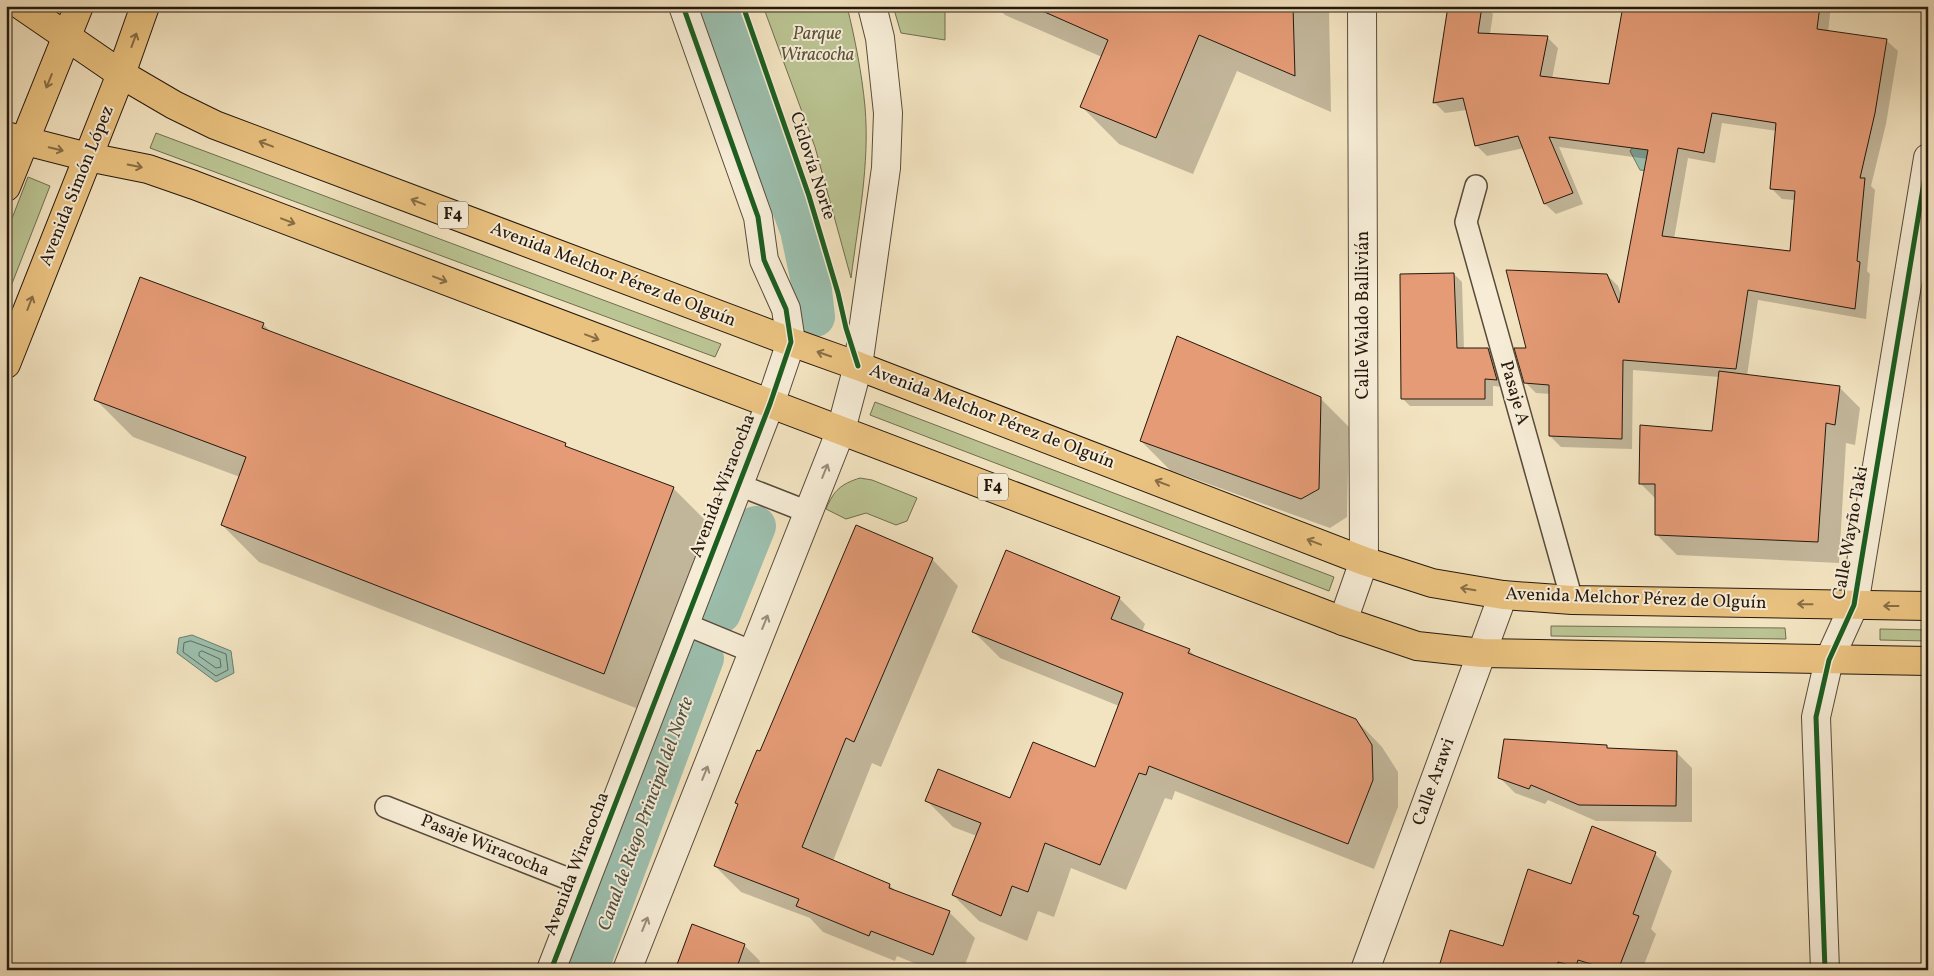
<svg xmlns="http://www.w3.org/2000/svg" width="1934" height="976" viewBox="0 0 1934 976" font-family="Vollkorn,serif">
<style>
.green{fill:#bbc493;stroke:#706e50}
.water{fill:#9cbfae;stroke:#6c7c6e}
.shadow{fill:#0003;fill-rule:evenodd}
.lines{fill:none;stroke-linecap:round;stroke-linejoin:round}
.shore{stroke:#606c5e;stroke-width:1}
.canal{stroke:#9cbfae;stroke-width:40}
.building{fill:#e49b76;stroke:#25180d;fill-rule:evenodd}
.lane-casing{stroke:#584b3a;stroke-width:24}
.street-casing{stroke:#584b3a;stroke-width:30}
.primary-casing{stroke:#25180d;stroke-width:30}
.highway-casing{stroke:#25180d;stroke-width:30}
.lane{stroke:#f7edd7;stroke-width:21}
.street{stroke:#f7edd7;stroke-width:28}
.primary{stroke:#eac280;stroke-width:28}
.highway{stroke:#eac280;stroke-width:28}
.cycleway-casing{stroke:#f7edd7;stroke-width:8}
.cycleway{stroke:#1b5e20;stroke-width:5}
.oneway{stroke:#886d46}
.oneway2{stroke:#988d7c}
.labels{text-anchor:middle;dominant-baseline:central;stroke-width:4;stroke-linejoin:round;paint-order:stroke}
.shield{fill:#f7edd7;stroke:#64584a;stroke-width:1}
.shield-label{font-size:16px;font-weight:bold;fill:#25180d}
.park-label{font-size:18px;font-style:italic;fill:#5a543c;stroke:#f7edd7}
.street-label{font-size:18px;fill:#25180d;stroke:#f7edd7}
.water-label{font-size:19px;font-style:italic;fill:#4f5245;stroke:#f7edd7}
</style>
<rect width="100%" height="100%" fill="#f3e4c1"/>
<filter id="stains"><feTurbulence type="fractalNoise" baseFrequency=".004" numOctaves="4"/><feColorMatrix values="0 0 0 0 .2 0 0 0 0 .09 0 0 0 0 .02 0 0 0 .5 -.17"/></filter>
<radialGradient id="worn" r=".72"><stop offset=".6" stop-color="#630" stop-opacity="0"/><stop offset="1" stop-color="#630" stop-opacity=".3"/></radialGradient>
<g class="green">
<path d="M763 6H847C855 39 862 74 865 107 870 163 858 223 851 278L815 147Z"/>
<path d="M893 6H945V40L901 33Z"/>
<path d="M156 133 721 344 715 357 150 148Z"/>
<path d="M28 177 50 186 6 299V234Z"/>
<path d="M875 402 1334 577 1329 591 870 415Z"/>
<path d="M860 478 872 480 917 498 907 521 896 525 866 513 846 519 826 509C834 490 841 484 860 478Z"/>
<path d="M1551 626 1785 628 1786 639 1551 636Z"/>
<path d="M1880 629 1928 630V641L1880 640Z"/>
</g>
<g class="water">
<path d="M1648 128 1659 172 1640 170 1630 151Z"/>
<path d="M192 635 231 651 234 673 216 682 177 653 179 638Z"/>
</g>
<g class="shadow">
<path d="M996 6H1325L1329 10 1331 112 1237 71 1193 174 1119 144 1082 107 1102 57 1005 15Z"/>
<path d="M1436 6H1485L1493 14 1490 34 1547 37 1558 48 1552 79 1610 86 1638 6H1831L1828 32 1887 41 1898 51 1886 124 1871 186 1875 190 1867 271 1870 274 1866 319 1758 300 1747 376 1839 387 1860 408 1855 445 1846 443 1839 563 1677 555 1656 534V499L1640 483 1714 432 1719 377 1633 370 1632 449 1561 447 1550 436 1551 394 1536 393 1525 382 1527 349 1607 275 1618 286 1622 296 1648 159 1559 147 1583 204 1556 214 1545 204 1524 148 1487 156 1476 145 1467 110 1445 113 1434 102 1449 8ZM1722 123 1777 131 1771 188 1782 199 1795 200 1792 252 1674 239 1688 158 1715 163Z"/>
<path d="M1454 274 1462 282 1464 349H1488L1496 357 1504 387 1493 386V406H1410L1402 398Z"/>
<path d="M263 324 272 333 565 444 571 450 673 488 710 525 641 710 259 562 222 525 240 477 133 437 96 400Z"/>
<path d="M1320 398 1349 427 1347 517 1330 528 1170 470 1141 441Z"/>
<path d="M1928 477V510L1924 506Z"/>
<path d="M932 559 958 586 881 767 872 763 833 861 889 885 897 892 949 912 975 938 963 970H931L897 956 895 961 823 932 810 918 741 892 715 866 760 753Z"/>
<path d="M1119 598 1145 624 1142 632 1189 650 1196 657 1356 720 1382 747 1398 772V807L1374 869 1175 791 1172 800 1165 798 1126 890 1071 868 1054 917 1038 911 1027 941 979 921 953 895 977 836 953 827 927 801 1010 799 1096 769 1119 706 1000 658 974 632Z"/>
<path d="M1606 746 1610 750 1676 752 1692 768V822L1596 821 1548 800 1545 804 1515 793 1499 777Z"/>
<path d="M1655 854 1672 871 1651 929 1656 934 1642 970H1439L1504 947 1572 885Z"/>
<path d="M744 945 760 961 757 970H676Z"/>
</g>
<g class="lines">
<g class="shore">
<path d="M191 641 226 654 228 670 216 676 183 652 184 643Z"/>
<path d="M202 651 220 659 221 667 216 668 199 656V653Z"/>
</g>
<g class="canal">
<path d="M717 6 800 230 811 282 815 317"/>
<path d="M721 613 756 526"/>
<path d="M588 970 704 658"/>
</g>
</g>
<g class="building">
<path d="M1031 6H1293L1295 76 1199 35 1156 138 1080 107 1108 40Z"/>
<path d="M1448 6H1482L1478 33 1548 36 1540 76 1609 84 1623 6H1820L1817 29 1887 39 1875 113 1860 178H1865L1857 261 1860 262 1855 309 1748 290 1736 369 1623 360 1622 439 1549 436V385L1524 383 1514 348H1526L1506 270 1607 274 1619 303 1648 150 1549 137 1573 193 1544 204 1518 136 1475 146 1463 98 1433 103ZM1712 113 1776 123 1770 189 1795 191 1790 251 1662 236 1678 148 1704 153Z"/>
<path d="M1454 273 1457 348H1488L1497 380 1485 379V399H1401L1400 274Z"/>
<path d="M140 277 264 323 262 328 566 443 565 446 674 487 604 674 221 525 246 457 94 400Z"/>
<path d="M1177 336 1321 397 1319 489 1301 499 1140 441Z"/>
<path d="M1719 371 1840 386 1835 425 1826 423 1818 542 1655 535V484H1639L1640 425 1712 431Z"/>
<path d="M856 525 933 558 854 742 846 738 802 847 890 884 889 888 950 911 933 955 871 931 869 936 796 906 799 899 714 866 738 804 735 803 757 750 760 751Z"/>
<path d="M1006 550 1120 597 1111 619 1190 649 1188 653 1356 719 1372 745 1373 780 1348 844 1149 766 1146 775 1139 773 1100 865 1045 843 1028 892 1012 886 1001 916 952 895 981 823 925 801 938 769 1010 798 1033 742 1095 767 1123 693 972 632Z"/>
<path d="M1504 739 1607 745V748L1677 751 1676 806 1579 805 1531 785 1529 789 1498 778Z"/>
<path d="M1592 826 1656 852 1633 914 1639 916 1618 970H1610L1578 960 1576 967 1558 962 1557 970H1438L1450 930 1503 946 1528 869 1571 884Z"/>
<path d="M692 924 745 944 736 970H675Z"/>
</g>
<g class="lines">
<defs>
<g id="lane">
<path d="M1476 186 1466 222 1572 600"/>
<path d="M739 485 808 512"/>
<path d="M685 624 753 652"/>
<path d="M386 807 584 885"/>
</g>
<g id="street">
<path d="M1343 621 1364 561 1362 6"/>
<path d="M551 970 770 404 791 342 786 309 764 260 758 217 683 6"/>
<path d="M627 970 841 430 858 366 886 168 888 113 880 38 872 6"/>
<path d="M1365 970 1503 595"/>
<path d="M1825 970 1816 717 1829 660 1854 605 1928 158"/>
</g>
<g id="primary">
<path d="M6 187 79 6"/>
<path d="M6 364 121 74 145 6"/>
</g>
<g id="highway">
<path d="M22 6 121 74 174 105 215 125 791 342 858 366 1364 561 1432 583 1503 595 1572 600 1928 606"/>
<path d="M6 136 88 157 148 169 194 185 1343 621 1417 646 1482 653 1928 661"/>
</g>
</defs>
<use href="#lane" class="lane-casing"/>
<use href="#street" class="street-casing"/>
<use href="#primary" class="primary-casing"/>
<use href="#highway" class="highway-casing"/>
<use href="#lane" class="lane"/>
<use href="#street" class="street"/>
<use href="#primary" class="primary"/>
<use href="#highway" class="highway"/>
<defs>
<g id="cycleway">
<path d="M743 6 809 196 838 293 846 328 858 366"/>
<path d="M551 970 770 404 791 342 786 309 764 260 758 217 683 6"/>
<path d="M1825 970 1816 717 1829 660 1854 605 1928 158"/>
</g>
</defs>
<use href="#cycleway" class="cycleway-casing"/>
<use href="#cycleway" class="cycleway"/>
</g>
<defs><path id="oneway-shaft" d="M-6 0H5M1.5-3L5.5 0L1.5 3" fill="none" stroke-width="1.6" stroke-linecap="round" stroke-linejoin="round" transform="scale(1.25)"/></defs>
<g class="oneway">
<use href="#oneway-shaft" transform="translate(134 40) rotate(-70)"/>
<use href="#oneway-shaft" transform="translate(49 81) rotate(112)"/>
<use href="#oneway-shaft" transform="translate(266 144) rotate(-159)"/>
<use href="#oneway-shaft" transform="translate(56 149) rotate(14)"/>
<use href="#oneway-shaft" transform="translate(135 166) rotate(11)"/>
<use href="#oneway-shaft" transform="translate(418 202) rotate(-159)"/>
<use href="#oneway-shaft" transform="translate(288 221) rotate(21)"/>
<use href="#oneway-shaft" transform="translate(440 279) rotate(21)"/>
<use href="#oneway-shaft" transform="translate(30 303) rotate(-69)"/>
<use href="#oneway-shaft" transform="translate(592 337) rotate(21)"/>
<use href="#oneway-shaft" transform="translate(824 354) rotate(-161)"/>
<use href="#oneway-shaft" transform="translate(1162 483) rotate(-159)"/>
<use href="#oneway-shaft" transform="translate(1314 542) rotate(-159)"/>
<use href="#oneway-shaft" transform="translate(1468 589) rotate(-170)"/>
<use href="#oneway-shaft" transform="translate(1805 604) rotate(-179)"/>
<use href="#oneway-shaft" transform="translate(1891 606) rotate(-180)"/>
</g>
<g class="oneway2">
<use href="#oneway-shaft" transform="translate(825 471) rotate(-68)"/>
<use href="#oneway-shaft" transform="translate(765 622) rotate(-68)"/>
<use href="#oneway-shaft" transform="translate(705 773) rotate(-68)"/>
<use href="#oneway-shaft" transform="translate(645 924) rotate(-68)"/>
</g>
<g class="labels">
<g class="shield">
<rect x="438" y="201.5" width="30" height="27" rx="4"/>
<rect x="978" y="473.5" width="30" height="27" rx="4"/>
</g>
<g class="shield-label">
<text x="453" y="215">F4</text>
<text x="993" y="487">F4</text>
</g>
<g class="park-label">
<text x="817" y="34">Parque<tspan x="817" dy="21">Wiracocha</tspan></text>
</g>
<g class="street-label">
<text transform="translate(812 166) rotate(72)">Ciclovía Norte</text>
<text transform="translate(77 186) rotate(-68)">Avenida Simón López</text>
<text transform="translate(613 275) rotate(21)">Avenida Melchor Pérez de Olguín</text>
<text transform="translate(1363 315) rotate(-90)">Calle Waldo Ballivián</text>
<text transform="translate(1514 393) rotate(74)">Pasaje A</text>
<text transform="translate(992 417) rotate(21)">Avenida Melchor Pérez de Olguín</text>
<text transform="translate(723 486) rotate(-69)">Avenida Wiracocha</text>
<text transform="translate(1851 533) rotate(-80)">Calle Wayño Taki</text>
<text transform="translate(1636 599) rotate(2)">Avenida Melchor Pérez de Olguín</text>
<text transform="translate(1434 782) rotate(-70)">Calle Arawi</text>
<text transform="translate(485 846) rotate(22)">Pasaje Wiracocha</text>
<text transform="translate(577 864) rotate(-69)">Avenida Wiracocha</text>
</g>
<g class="water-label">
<text transform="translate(646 814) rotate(-70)">Canal de Riego Principal del Norte</text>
</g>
</g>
<rect width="1934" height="976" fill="none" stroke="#f3e4c1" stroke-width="25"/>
<rect x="8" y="8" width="1919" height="961" fill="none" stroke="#25180d" stroke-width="2.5"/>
<rect x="12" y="12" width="1909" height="951" fill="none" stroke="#25180d"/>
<rect width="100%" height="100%" filter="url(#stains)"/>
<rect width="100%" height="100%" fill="url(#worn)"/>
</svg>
